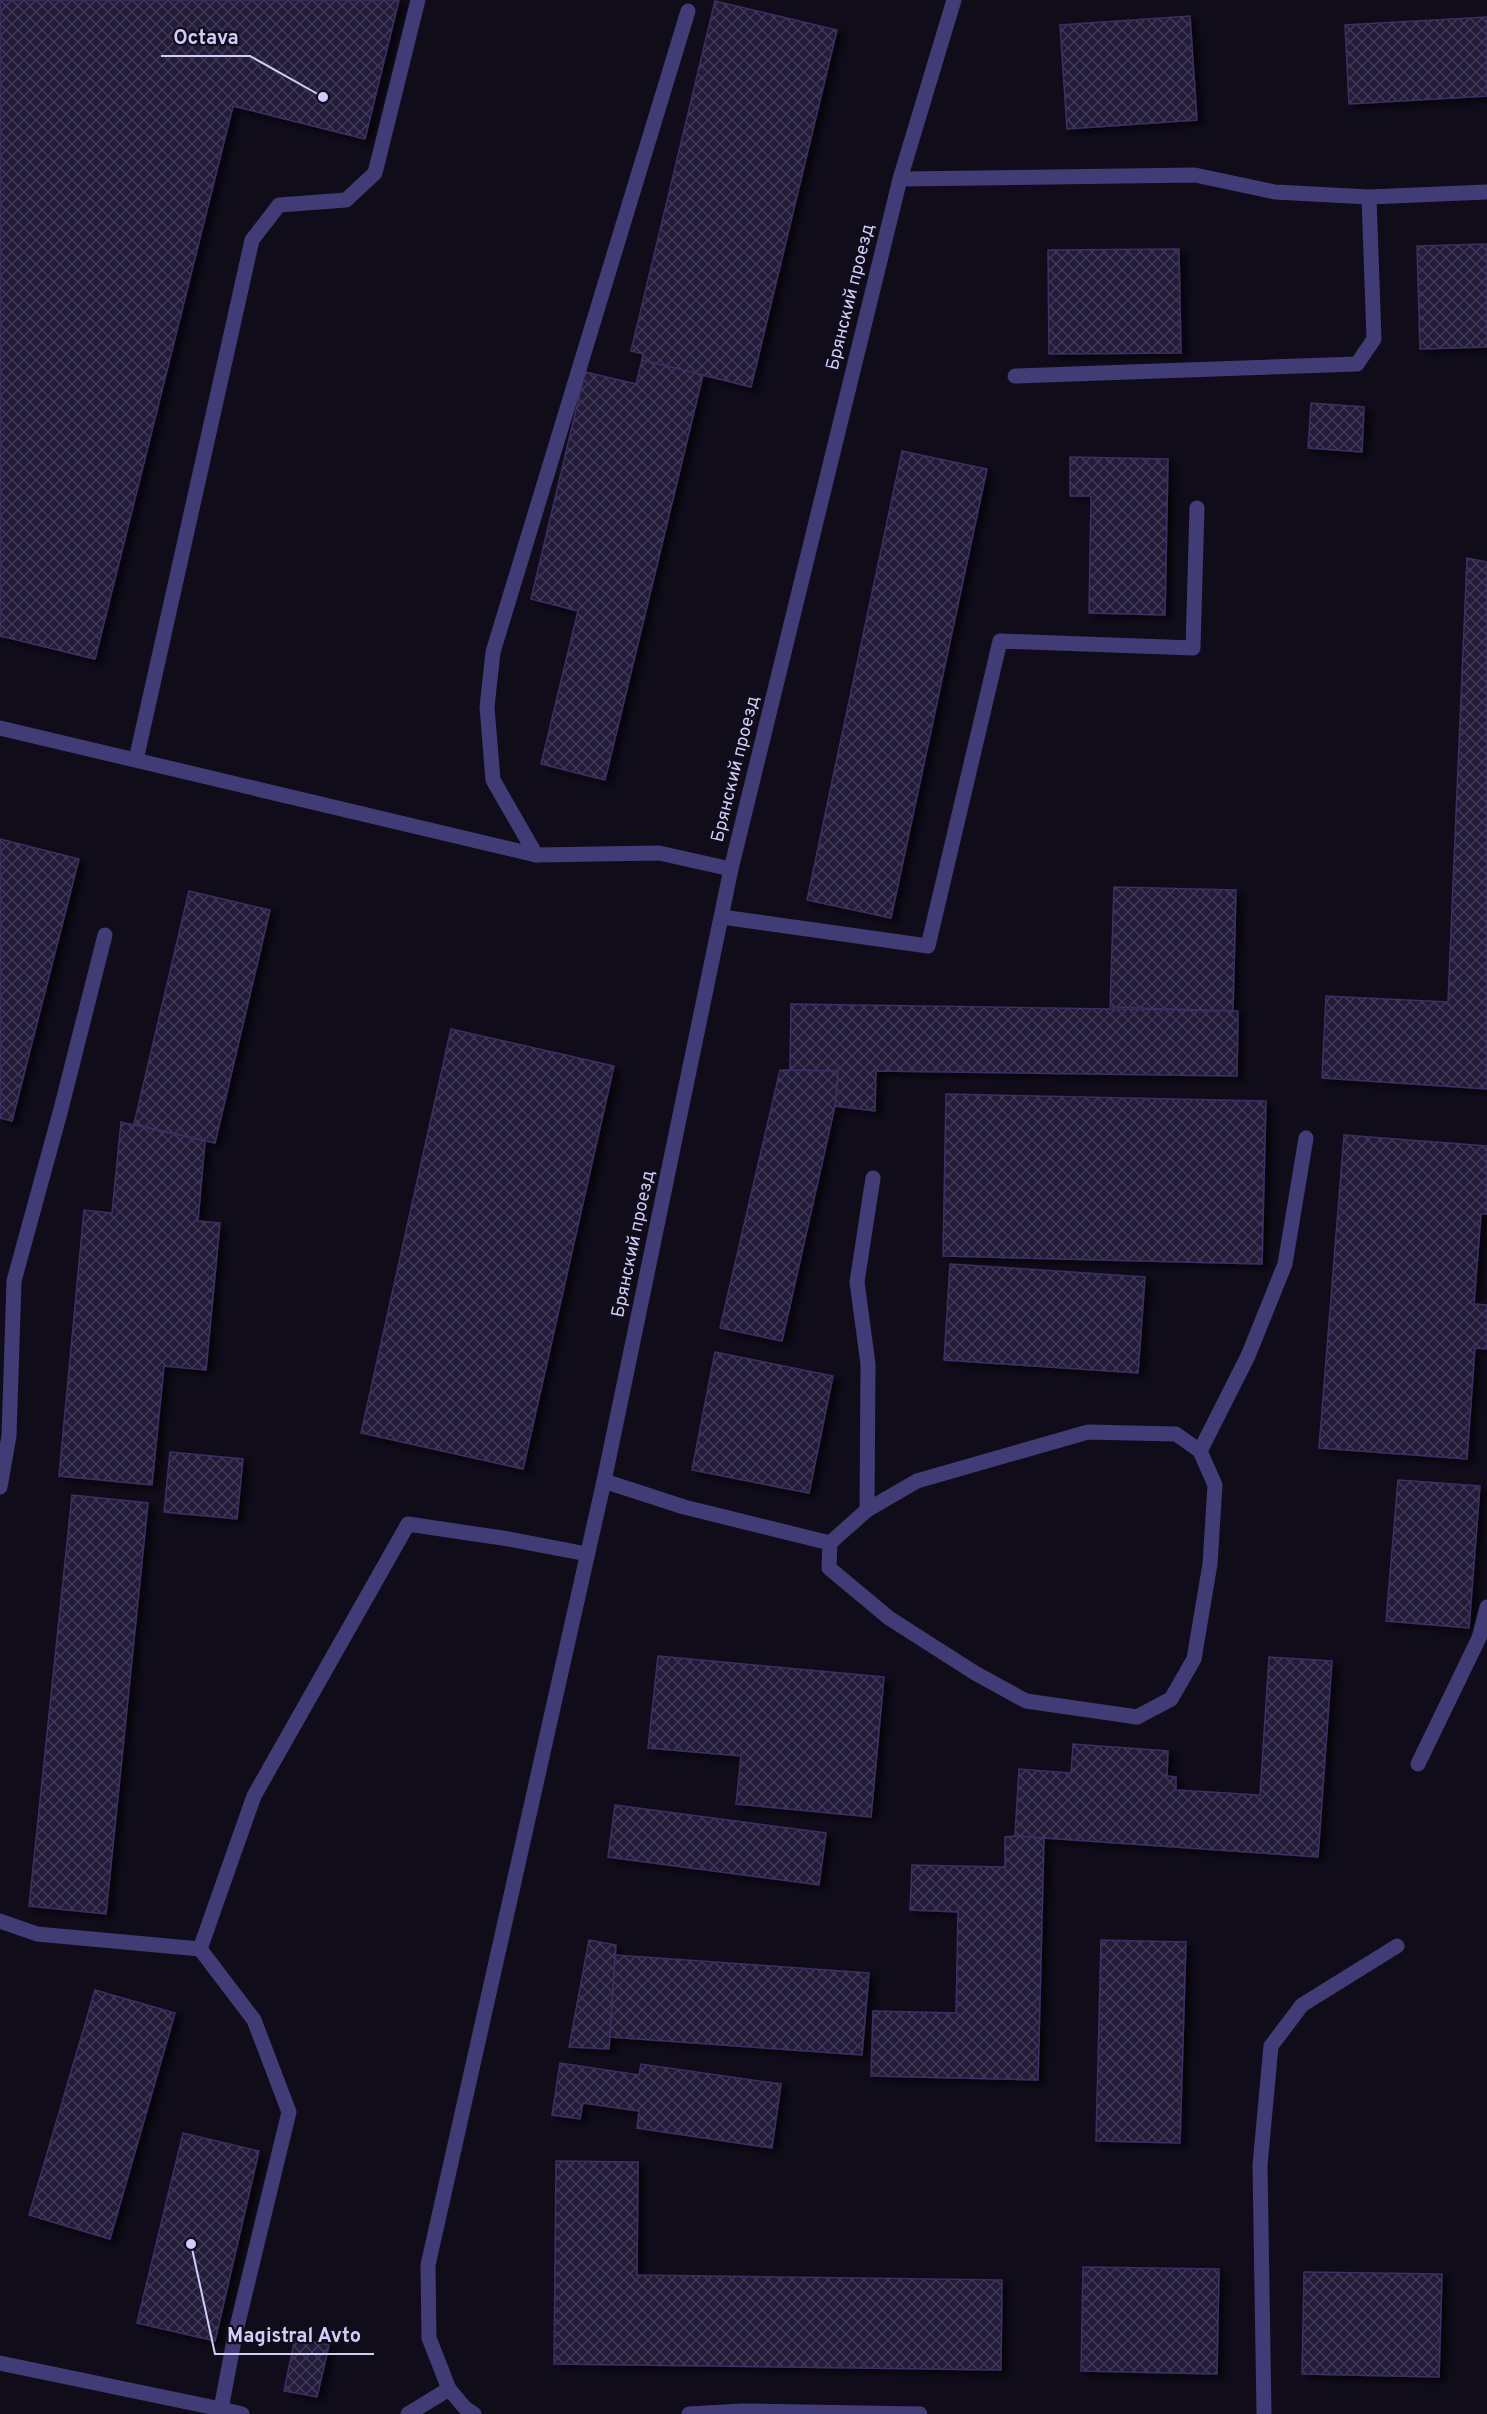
<svg xmlns="http://www.w3.org/2000/svg" width="1487" height="2414" viewBox="0 0 1487 2414" font-family="Overpass,sans-serif">
<style>
.building{fill:url(#building-cross-hatch);stroke:#3c2f63;stroke-width:1.5;filter:url(#shadow)}
.lines{fill:none;stroke-linecap:round;stroke-linejoin:round}
.service{stroke:#413c75;stroke-width:15}
.minor{stroke:#413c75;stroke-width:15}
.labels{text-anchor:middle;dominant-baseline:central;stroke-width:4.5;stroke-linejoin:round;paint-order:stroke}
.street-label{font-size:18px;fill:#d3cbfa;stroke:#100c1a}
.leader{fill:none;stroke:#d3cbfa;stroke-width:2}
.callout-dot{fill:#d3cbfa;stroke:#100c1a;stroke-width:2}
.callout-label{font-size:20px;text-anchor:middle;font-weight:bold;fill:#d3cbfa;stroke:#100c1a;stroke-width:4.5;stroke-linejoin:round;paint-order:stroke}
</style>
<defs>
<pattern id="building-cross-hatch" width="8" height="8" patternUnits="userSpaceOnUse" patternTransform="scale(1.5)"><rect width="8" height="8" fill="#221a39"/><path d="M0 0l8 8M0 8l8-8" fill="none" stroke="#413a57"/></pattern>
<filter id="shadow"><feDropShadow dx="6" dy="4" stdDeviation="3" flood-color="#0009"/></filter>
</defs>
<rect width="100%" height="100%" fill="#100c1a"/>
<g class="building">
<path d="M0 0H399L365 139 233 106 95 659 0 636Z"/>
<path d="M715 1 837 30 751 387 642 360 643 354 631 351Z"/>
<path d="M1190 16 1197 120 1067 129 1060 25Z"/>
<path d="M1487 17V96L1349 104 1345 25Z"/>
<path d="M1487 244V347L1420 349 1417 246Z"/>
<path d="M1179 249 1181 353 1049 354 1048 250Z"/>
<path d="M642 360 703 375 605 780 541 764 578 611 531 599 585 372 636 384Z"/>
<path d="M1311 403 1364 407 1362 452 1308 448Z"/>
<path d="M902 451 987 469 891 918 807 900Z"/>
<path d="M1070 457 1168 459 1165 615 1089 613 1091 496H1070Z"/>
<path d="M1467 558 1487 562V1089L1322 1078 1326 996 1448 1002Z"/>
<path d="M0 839 79 859 12 1121 0 1118Z"/>
<path d="M1114 887 1236 890 1233 1011 1110 1007Z"/>
<path d="M189 891 270 910 215 1143 134 1124Z"/>
<path d="M791 1004 1238 1011 1237 1076 876 1071 875 1111 835 1106 838 1071 790 1070Z"/>
<path d="M451 1029 614 1066 523 1469 361 1433Z"/>
<path d="M780 1070 838 1071 835 1106 782 1341 720 1328Z"/>
<path d="M946 1094 1266 1101 1262 1264 943 1256Z"/>
<path d="M121 1122 205 1141 198 1221 220 1223 206 1370 164 1366 152 1485 59 1476 84 1210 112 1213Z"/>
<path d="M1344 1135 1487 1146V1214H1481L1474 1304 1487 1305V1349L1475 1348 1467 1459 1319 1448Z"/>
<path d="M950 1264 1145 1277 1138 1373 944 1360Z"/>
<path d="M715 1352 833 1376 809 1493 692 1470Z"/>
<path d="M170 1452 243 1459 237 1519 164 1512Z"/>
<path d="M1398 1480 1480 1486 1469 1628 1386 1621Z"/>
<path d="M72 1495 148 1503 106 1914 29 1906Z"/>
<path d="M658 1656 884 1677 871 1817 736 1804 741 1756 648 1748Z"/>
<path d="M1269 1657 1332 1661 1318 1857 1015 1836 1019 1769 1071 1773 1073 1744 1168 1751 1167 1776 1176 1777V1790L1260 1795Z"/>
<path d="M615 1805 826 1833 819 1885 608 1857Z"/>
<path d="M1015 1836 1044 1838 1038 2080 871 2076 873 2011 956 2013 958 1912 910 1910 912 1865 1005 1867V1837Z"/>
<path d="M589 1940 616 1945 609 2049 569 2047Z"/>
<path d="M1101 1940 1186 1942 1180 2143 1096 2141Z"/>
<path d="M615 1955 869 1973 862 2055 610 2037Z"/>
<path d="M95 1990 175 2013 110 2239 29 2215Z"/>
<path d="M560 2063 639 2075 641 2064 781 2084 772 2148 637 2128 639 2111 583 2103 580 2119 552 2115Z"/>
<path d="M183 2133 259 2151 215 2341 137 2323Z"/>
<path d="M556 2161 638 2162 637 2275 1002 2280 1001 2370 554 2364Z"/>
<path d="M1083 2267 1219 2269 1217 2374 1081 2371Z"/>
<path d="M1304 2272 1442 2274 1439 2377 1302 2374Z"/>
<path d="M295 2338 329 2345 317 2397 284 2391Z"/>
</g>
<g class="lines">
<g class="service">
<path d="M688 11 493 652 487 707 493 780 536 855 659 853 731 869"/>
<path d="M1015 376 1357 364 1374 339 1369 197"/>
<path d="M0 728 536 855"/>
<path d="M136 760 252 240 279 205 346 200 375 173 418 0"/>
<path d="M722 917 928 946 1000 641 1193 648 1197 508"/>
<path d="M1200 1451 1248 1356 1285 1264 1306 1138"/>
<path d="M604 1481 684 1507 830 1543 829 1568 889 1618 975 1673 1026 1701 1137 1717 1171 1699 1194 1659 1210 1564 1215 1485 1200 1451 1176 1434 1088 1432 917 1481 867 1510 830 1543"/>
<path d="M0 1487 9 1436 14 1281 61 1109 105 935"/>
<path d="M867 1510 868 1364 857 1282 873 1178"/>
<path d="M1418 1764 1479 1638 1487 1607"/>
<path d="M0 1921 37 1934 200 1949 254 2020 289 2112 235 2335 221 2409 0 2363"/>
<path d="M200 1949 254 1796 408 1524 509 1539 587 1554"/>
<path d="M221 2409 242 2414"/>
<path d="M408 2414 449 2389"/>
<path d="M1264 2414 1260 2165 1271 2046 1302 2005 1397 1946"/>
</g>
<g class="minor">
<path d="M900 179 1195 175 1275 192 1369 197 1487 192"/>
<path d="M474 2414 465 2408 449 2389 429 2338 428 2265 604 1481 731 869 900 179 954 0"/>
<path d="M689 2414 742 2411 920 2414"/>
</g>
</g>
<g class="labels">
<g class="street-label">
<text transform="translate(851 297) rotate(-76)">Брянский проезд</text>
<text transform="translate(736 769) rotate(-76)">Брянский проезд</text>
<text transform="translate(634 1244) rotate(-78)">Брянский проезд</text>
</g>
</g>
<path class="leader" d="M323 97L250 56H161M191 2244L215 2354H374"/>
<g class="callout-dot">
<circle cx="323" cy="97" r="6"/>
<circle cx="191" cy="2244" r="6"/>
</g>
<g class="callout-label">
<text x="206" y="44">Octava</text>
<text x="294" y="2342">Magistral Avto</text>
</g>
</svg>
